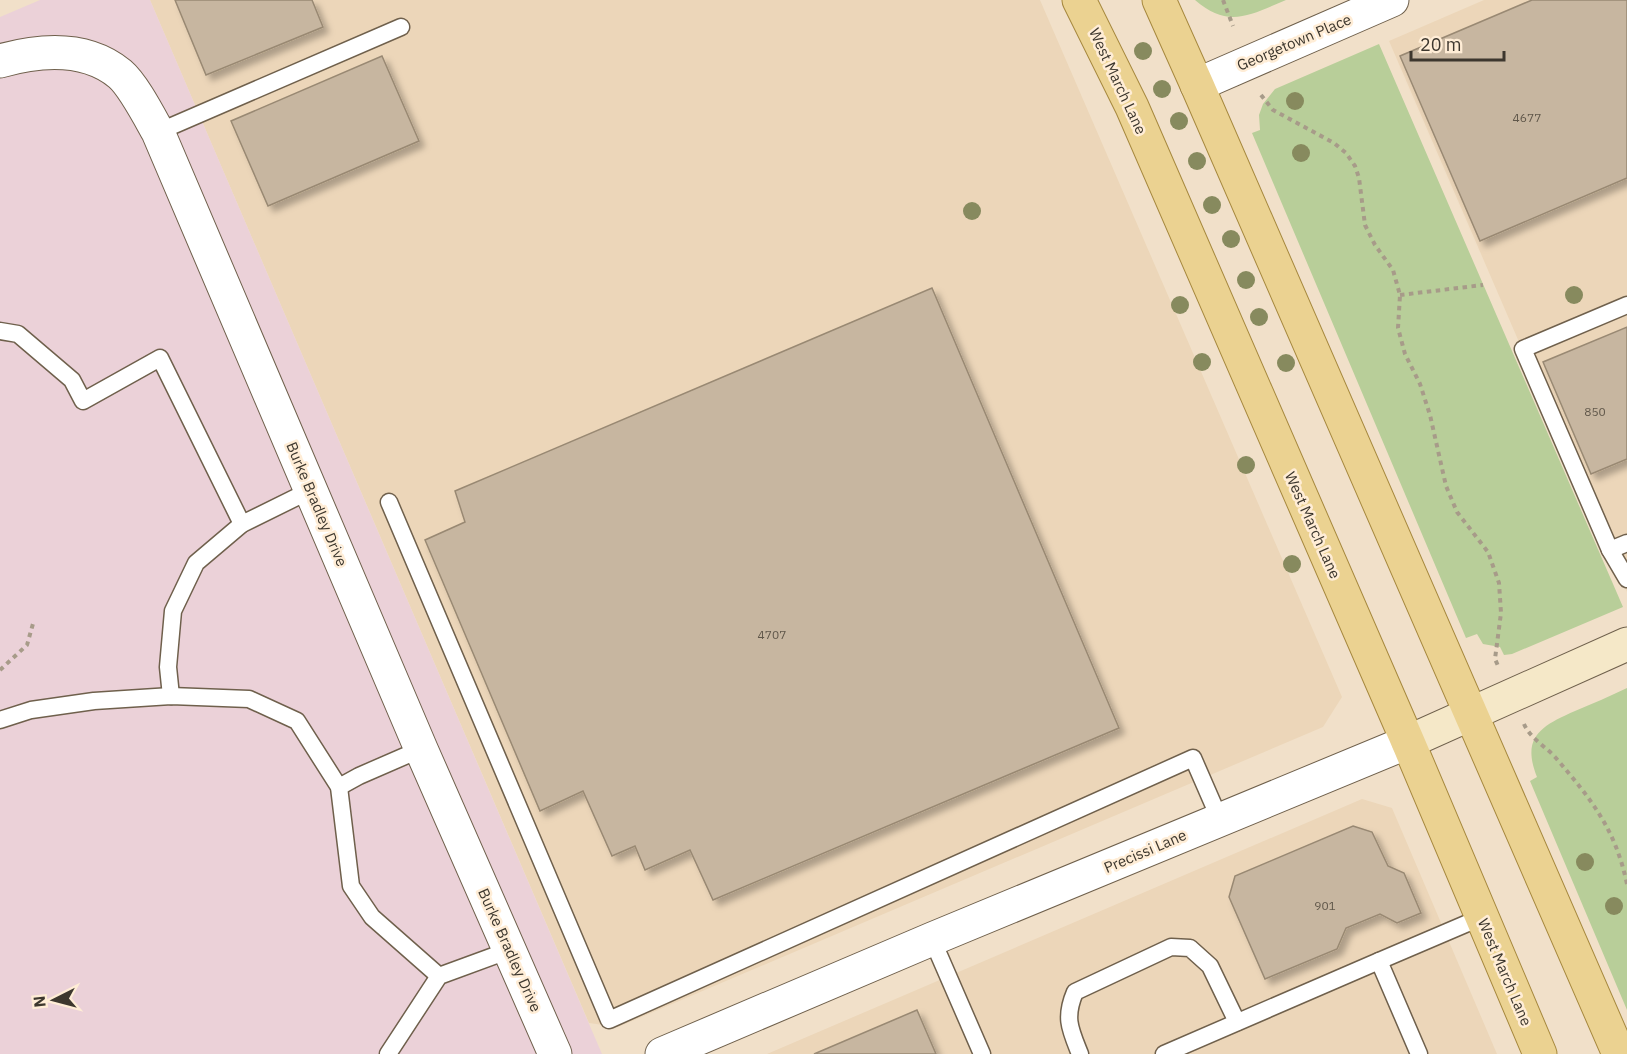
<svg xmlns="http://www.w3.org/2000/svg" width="1627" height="1054" viewBox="0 0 1627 1054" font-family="'IBM Plex Sans',sans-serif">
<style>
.built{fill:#ecd6b9}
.education{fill:#ebd1d8}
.green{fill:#b8ce99}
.building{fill:#c7b6a0;stroke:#998973;stroke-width:1.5;filter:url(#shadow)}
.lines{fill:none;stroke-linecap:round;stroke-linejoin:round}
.lane-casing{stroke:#6f604c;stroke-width:19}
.street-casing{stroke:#6f604c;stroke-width:35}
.secondary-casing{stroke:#6f604c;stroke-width:35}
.primary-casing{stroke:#a6883e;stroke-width:35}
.path{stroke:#a79b89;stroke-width:4;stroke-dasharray:4.5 4.5;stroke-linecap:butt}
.lane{stroke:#fff;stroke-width:16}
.street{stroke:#fff;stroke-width:33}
.secondary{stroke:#f5e8c8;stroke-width:33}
.primary{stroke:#ebd291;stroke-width:33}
.tree{fill:#878a5e}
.labels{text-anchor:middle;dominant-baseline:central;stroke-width:5;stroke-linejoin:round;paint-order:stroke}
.number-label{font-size:12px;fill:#60574a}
.street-label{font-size:15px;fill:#3d372e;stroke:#ffedd6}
</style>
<defs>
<filter id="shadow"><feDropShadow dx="5.5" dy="5.5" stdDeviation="3" flood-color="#0004"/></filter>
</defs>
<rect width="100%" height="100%" fill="#f1e0c9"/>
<g class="built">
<path d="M150 0H1040L1342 697 1323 727 618 1027 589 1023Z"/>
<path d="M1484 0H1627V592L1389 41Z"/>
<path d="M1362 799 1392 808 1497 1054H767Z"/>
</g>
<path class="education" d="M40 0H150L602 1054H0V17Z"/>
<g class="green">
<path d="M1195 0H1286C1250 15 1228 29 1195 0Z"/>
<path d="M1379 44 1623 607 1512 654 1504 655 1500 647 1483 644 1477 634 1466 638 1252 133 1260 130 1259 115 1263 104 1275 89Z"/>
<path d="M1627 688V1010L1530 781 1537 777C1521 737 1541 726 1575 711 1592 704 1610 696 1627 688Z"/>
</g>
<g class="building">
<path d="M175 0H312L323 27 206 75Z"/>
<path d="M1532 0H1627V178L1480 241 1400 56Z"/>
<path d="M382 56 419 141 268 206 231 121Z"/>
<path d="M932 288 1119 728 713 900 690 850 645 870 635 846 612 856 583 791 540 811 425 540 465 522 455 491Z"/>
<path d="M1627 327V459L1591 474 1543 362Z"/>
<path d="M1353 826 1372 832 1388 866 1404 873 1421 913 1397 923 1380 914 1346 928 1337 949 1265 979 1229 897 1235 876Z"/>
<path d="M917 1010 936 1054H814Z"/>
</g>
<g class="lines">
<defs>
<g id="lane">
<path d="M158 132 401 27"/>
<path d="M1627 305 1523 349 1610 550 1627 579"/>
<path d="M0 331 18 334 72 380 83 401 160 358 242 524"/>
<path d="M389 502 609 1020 1193 758 1220 820"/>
<path d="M1610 550 1627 543"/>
<path d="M171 696 168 667 173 611 196 563 242 524 311 490"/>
<path d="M0 720 31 710 94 701 171 696 249 699 297 721 339 787 351 886 372 917 439 976"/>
<path d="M339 787 359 776 421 749"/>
<path d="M932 939 982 1054"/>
<path d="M388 1054 439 976 510 950"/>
<path d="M1080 1054C1070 1029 1064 1018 1075 992L1171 947 1190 948 1210 966 1237 1022"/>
<path d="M1164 1054 1379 961"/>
<path d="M1419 1054 1379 961 1482 917"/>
</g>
<g id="street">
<path d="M0 61C39 50 86 46 120 74 133 85 149 116 158 132L421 749 555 1054"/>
<path d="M1197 85 1392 0"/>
<path d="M662 1054 932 939 1408 742"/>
</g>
<path id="secondary" d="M1408 742 1627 644"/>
<g id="primary">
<path d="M1079 0 1132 107 1408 742 1540 1054"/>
<path d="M1159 0 1197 85 1619 1054"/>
</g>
</defs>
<use href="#lane" class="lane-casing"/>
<use href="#street" class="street-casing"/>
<use href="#secondary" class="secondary-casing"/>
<use href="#primary" class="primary-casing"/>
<g class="path">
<path d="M1223 0 1233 26"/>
<path d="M1261 95 1273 110 1334 143 1346 153 1355 166 1359 178 1365 225 1375 245 1393 270 1400 295 1398 328 1405 354 1420 384 1430 415 1446 486 1457 512 1488 552 1499 583 1501 613 1495 659 1499 668"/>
<path d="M1400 295 1483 285"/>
<path d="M0 670 27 645 34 620"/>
<path d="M1524 724C1530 738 1545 746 1555 757 1591 799 1615 828 1627 884"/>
</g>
<use href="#lane" class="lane"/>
<use href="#street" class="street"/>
<use href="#secondary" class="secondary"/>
<use href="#primary" class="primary"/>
</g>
<g class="tree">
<circle cx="1143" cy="51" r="9"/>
<circle cx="1162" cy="89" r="9"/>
<circle cx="1295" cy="101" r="9"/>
<circle cx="1179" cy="121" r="9"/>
<circle cx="1301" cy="153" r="9"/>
<circle cx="1197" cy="161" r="9"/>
<circle cx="1212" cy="205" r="9"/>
<circle cx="972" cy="211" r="9"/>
<circle cx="1231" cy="239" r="9"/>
<circle cx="1246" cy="280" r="9"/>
<circle cx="1574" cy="295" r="9"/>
<circle cx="1180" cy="305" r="9"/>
<circle cx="1259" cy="317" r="9"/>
<circle cx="1202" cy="362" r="9"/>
<circle cx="1286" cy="363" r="9"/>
<circle cx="1246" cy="465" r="9"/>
<circle cx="1292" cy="564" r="9"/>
<circle cx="1585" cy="862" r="9"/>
<circle cx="1614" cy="906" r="9"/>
</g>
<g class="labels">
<g class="number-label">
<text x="1527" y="117">4677</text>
<text x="1595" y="411">850</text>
<text x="772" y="634">4707</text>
<text x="1325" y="905">901</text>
</g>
<g class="street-label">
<text transform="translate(1294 42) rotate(-23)">Georgetown Place</text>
<text transform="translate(1118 81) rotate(65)">West March Lane</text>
<text transform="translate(317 504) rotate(67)">Burke Bradley Drive</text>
<text transform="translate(1313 525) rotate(66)">West March Lane</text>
<text transform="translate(1145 851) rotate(-23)">Precissi Lane</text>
<text transform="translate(510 950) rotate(66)">Burke Bradley Drive</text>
<text transform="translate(1505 972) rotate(67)">West March Lane</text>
</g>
</g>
<g transform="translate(54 1000) rotate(264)" stroke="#ffedd6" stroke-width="4.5" paint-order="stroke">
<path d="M0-4.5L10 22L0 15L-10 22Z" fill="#3d372e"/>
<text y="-9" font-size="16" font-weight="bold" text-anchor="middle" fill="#3d372e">N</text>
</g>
<path d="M1411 51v9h93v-9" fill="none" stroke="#3d372e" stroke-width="3"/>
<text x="1420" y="51" font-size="18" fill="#3d372e" stroke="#ffedd6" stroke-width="4.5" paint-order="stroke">20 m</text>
</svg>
